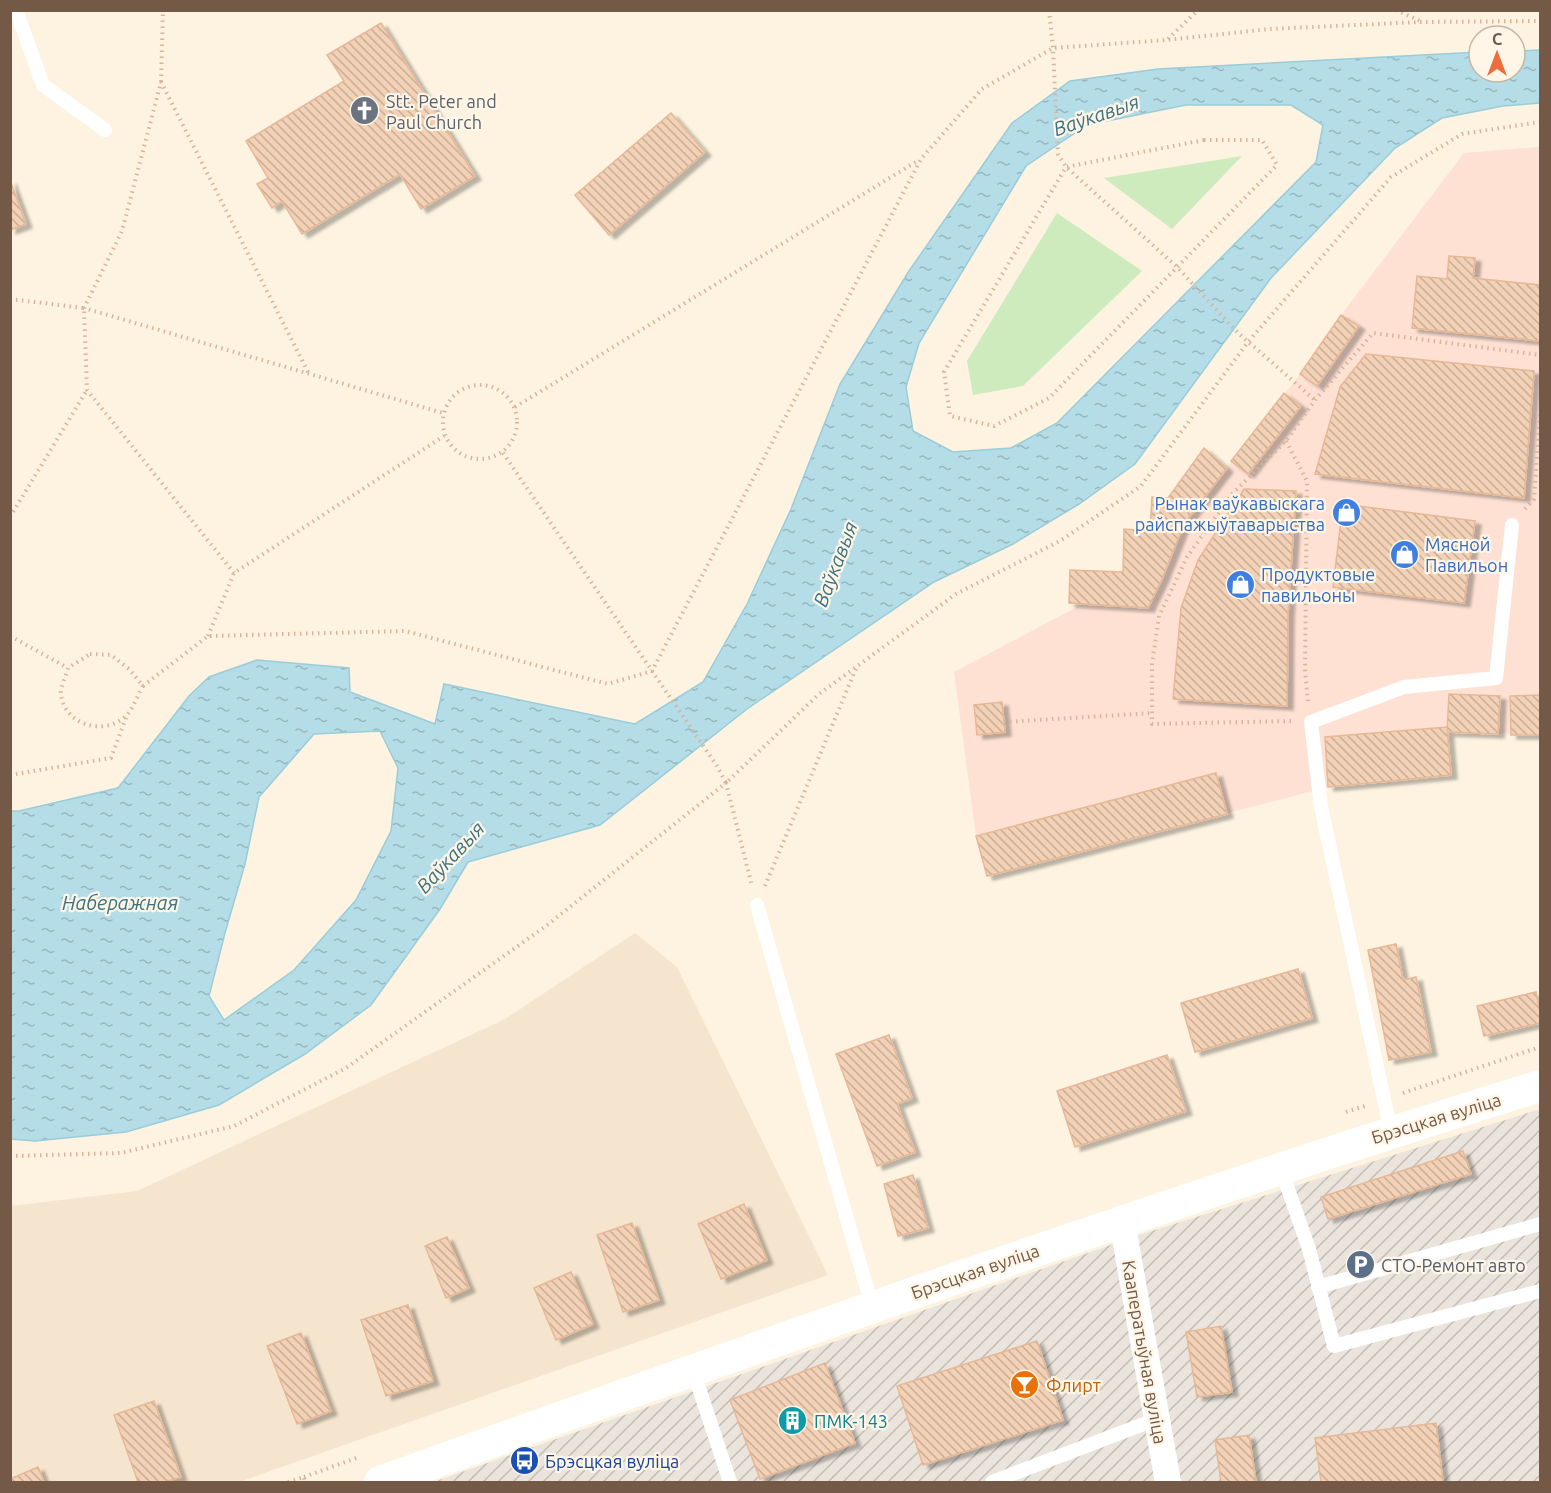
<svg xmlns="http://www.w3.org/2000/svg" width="1551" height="1493" viewBox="0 0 1551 1493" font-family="Ubuntu,sans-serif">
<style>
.residential{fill:#f5e5ce}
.commercial{fill:#fee1d3}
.industrial{fill:url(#industrial-furrows)}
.green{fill:#ceebbe}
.water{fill:url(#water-ripples);stroke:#9accd9;stroke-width:1.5;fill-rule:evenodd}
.building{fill:url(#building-back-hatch);stroke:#e7b896;stroke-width:1.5;filter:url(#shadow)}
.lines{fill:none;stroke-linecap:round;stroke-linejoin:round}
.path{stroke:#d8b59a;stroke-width:4;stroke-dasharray:1.5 4.5;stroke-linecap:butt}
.service{stroke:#fff;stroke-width:14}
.minor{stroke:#fff;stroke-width:26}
.tertiary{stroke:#fff;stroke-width:32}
.labels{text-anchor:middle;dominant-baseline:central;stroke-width:4.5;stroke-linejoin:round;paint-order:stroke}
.worship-label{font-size:18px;fill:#5b616d;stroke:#fff6e7;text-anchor:start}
.shop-label{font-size:18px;fill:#366cbe;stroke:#fff6e7;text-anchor:start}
.street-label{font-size:18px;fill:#745946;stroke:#fff6e7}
.service-label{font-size:18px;fill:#4e5e75;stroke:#fff6e7;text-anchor:start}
.food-label{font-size:18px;fill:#c56008;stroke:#fff6e7;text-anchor:start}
.culture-label{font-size:18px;fill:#0d838f;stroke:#fff6e7;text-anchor:start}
.transit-label{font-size:18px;fill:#164399;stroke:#fff6e7;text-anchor:start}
.water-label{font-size:20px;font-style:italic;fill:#3d7382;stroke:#fff6e7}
</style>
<defs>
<pattern id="industrial-furrows" width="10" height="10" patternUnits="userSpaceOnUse" patternTransform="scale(1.5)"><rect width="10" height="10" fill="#ebe4dc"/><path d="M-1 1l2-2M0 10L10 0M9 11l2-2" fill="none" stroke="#c3bcb4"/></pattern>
<pattern id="water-ripples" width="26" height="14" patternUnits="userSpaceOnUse" patternTransform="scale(1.5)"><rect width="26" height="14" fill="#b4dde7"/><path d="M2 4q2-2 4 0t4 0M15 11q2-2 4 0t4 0" fill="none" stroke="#97b6bd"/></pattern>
<pattern id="building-back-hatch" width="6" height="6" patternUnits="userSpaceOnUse" patternTransform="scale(1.5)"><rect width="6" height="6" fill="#f3d1b6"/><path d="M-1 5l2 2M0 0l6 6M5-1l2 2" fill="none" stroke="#c9ad96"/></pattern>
<filter id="shadow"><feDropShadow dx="6" dy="4" stdDeviation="1.5" flood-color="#0004"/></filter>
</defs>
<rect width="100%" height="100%" fill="#fdf3e0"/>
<path class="residential" d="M635 933 677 967 828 1275 239 1482H11L10 1206 137 1191 505 1019Z"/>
<path class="commercial" d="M1540 147V735L1447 732 1451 775 1328 787 987 876 976 836 954 672 1081 605 1069 603 1070 570 1123 572 1124 529 1150 530 1152 497H1168L1227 468 1300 374 1341 315 1464 153Z"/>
<path class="industrial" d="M1540 1109V1482H433L1139 1235Z"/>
<g class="green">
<path d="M1242 156 1172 229 1104 178Z"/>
<path d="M1057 213 1142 271 1023 386 973 395 967 361Z"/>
</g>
<path class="water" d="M1540 50V103L1503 106 1442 118 1395 148 1271 278 1135 464 1079 504 1013 544 934 582 747 709 600 825 468 862 440 909 371 1005 305 1054 219 1105 126 1132 35 1141 11 1139V811H19L118 788 189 696 209 677 257 660 349 668 350 692 435 724 444 684 635 724 703 682 747 604 791 509 840 384 909 271 1012 123 1070 81 1158 69 1479 52V72H1515V51ZM1186 105H1291L1323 125 1316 162 1057 423 1011 448 953 452 913 431 906 387 919 343 1026 166 1087 125ZM380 731 398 768 391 831 356 900 294 970 224 1020 209 996 225 933 245 864 259 797 314 734Z"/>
<g class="building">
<path d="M381 23 475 176 421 209 400 174 302 234 282 201 272 208 257 184 268 178 246 141 344 81 327 55Z"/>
<path d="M671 113 705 152 609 235 575 195Z"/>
<path d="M10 180 26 224 10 230Z"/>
<path d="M1449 256 1475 258 1473 278 1540 285V341L1412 328 1417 276 1447 279Z"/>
<path d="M1341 315 1359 326 1317 386 1300 374Z"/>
<path d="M1366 354 1534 371 1524 498 1315 474 1340 387Z"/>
<path d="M1284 393 1301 406 1248 474 1231 461Z"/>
<path d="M1204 448 1227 468 1184 524 1162 579 1148 608 1069 603 1070 570 1123 572 1124 529 1150 531 1152 497 1168 498Z"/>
<path d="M1244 489 1296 491 1288 614 1287 706 1173 699 1181 608 1198 560Z"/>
<path d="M1343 504 1475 521 1464 603 1333 587Z"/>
<path d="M1449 694 1500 696 1498 734 1447 732Z"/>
<path d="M1540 695V735H1511L1510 696Z"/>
<path d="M1002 702 1005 732 977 735 974 705Z"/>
<path d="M1447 727 1451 775 1328 787 1325 737Z"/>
<path d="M1216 773 1227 814 987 876 976 836Z"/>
<path d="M1396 944 1403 980 1416 977 1431 1052 1389 1060 1368 950Z"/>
<path d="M1298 969 1312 1018 1195 1052 1181 1003Z"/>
<path d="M1536 992 1540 1012V1023L1484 1036 1477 1006Z"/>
<path d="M889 1035 912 1098 897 1104 915 1152 877 1166 836 1054Z"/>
<path d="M1167 1055 1186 1111 1075 1147 1057 1091Z"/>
<path d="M1463 1151 1471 1174 1328 1219 1321 1197Z"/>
<path d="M913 1175 928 1228 898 1236 884 1184Z"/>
<path d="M744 1204 767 1260 721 1279 698 1224Z"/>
<path d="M632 1223 659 1300 623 1312 597 1235Z"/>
<path d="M447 1237 469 1288 446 1298 425 1246Z"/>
<path d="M571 1272 593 1324 556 1340 534 1288Z"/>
<path d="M408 1305 433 1381 386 1396 361 1320Z"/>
<path d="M1221 1326 1232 1392 1197 1397 1186 1332Z"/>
<path d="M301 1333 331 1411 297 1424 267 1346Z"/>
<path d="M1037 1341 1063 1420 923 1465 897 1386Z"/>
<path d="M825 1363 855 1443 760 1479 730 1400Z"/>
<path d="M154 1401 181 1477 165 1482H138L114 1415Z"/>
<path d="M1436 1423 1443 1482H1321L1315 1438Z"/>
<path d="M1249 1435 1256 1482H1221L1215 1440Z"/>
<path d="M38 1467 44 1482H10V1479Z"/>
</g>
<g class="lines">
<g class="path">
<path d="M1049 10 1053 48 1058 154 1066 167 1176 266 1238 333 1315 400"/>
<path d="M1396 10 1420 21"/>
<path d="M1168 39 1198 10"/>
<path d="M161 82 163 10"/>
<path d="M1204 140H1262L1277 165 1049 398 994 426 950 416 944 372 1066 167Z"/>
<path d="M10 299 84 308 87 390 234 573"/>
<path d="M308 372 161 82 122 231 84 308 443 413"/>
<circle cx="480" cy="422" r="37"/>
<path d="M515 407 919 160"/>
<path d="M1286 441 1307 481 1305 670 1308 702"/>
<path d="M503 453 652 671 717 766 726 783 819 694 956 594 1060 541 1141 486 1248 342 1391 177 1462 134 1540 122"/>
<path d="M1525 509 1534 499 1540 414"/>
<path d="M10 517 87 390"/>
<path d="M10 636 68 668"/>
<path d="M208 636 234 573 444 436"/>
<path d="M90 654 111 655 129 669 143 686C138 694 134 707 127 715 106 736 66 727 61 695 60 688 66 676 68 668Z"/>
<path d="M143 686 208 636 405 631 608 684 652 671 921 159 982 89 1053 48 1166 40 1270 29 1420 22 1540 21"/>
<path d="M1291 721 1152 724V664L1159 616 1187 557 1233 493 1286 441 1315 400 1373 333 1540 355"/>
<path d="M1004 722 1153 713"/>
<path d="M10 775 111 758 127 715"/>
<path d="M765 886 857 666"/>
<path d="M1403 1093 1540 1047"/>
<path d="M1346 1112 1365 1106"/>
<path d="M10 1156 121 1153 234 1126 346 1068 546 926 726 783 752 886"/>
<path d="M304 1477 359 1457"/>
<path d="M288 1482 304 1477 305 1482"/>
</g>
<g class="service">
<path d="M16 10 43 85 105 130"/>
<path d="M757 905 872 1306"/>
<path d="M1391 1132 1321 807 1311 722 1404 687 1496 678 1512 525"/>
<path d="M1281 1169 1309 1249 1334 1346 1540 1291"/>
<path d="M1318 1287 1540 1224"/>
<path d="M693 1370 730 1482"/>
<path d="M992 1482 1157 1419"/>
</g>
<path class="minor" d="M1122 1221 1168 1482"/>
<path class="tertiary" d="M380 1482C765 1344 1150 1207 1540 1086"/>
</g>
<defs>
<symbol id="church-disc" viewBox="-11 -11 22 22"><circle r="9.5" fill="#6b7280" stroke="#fff6e7"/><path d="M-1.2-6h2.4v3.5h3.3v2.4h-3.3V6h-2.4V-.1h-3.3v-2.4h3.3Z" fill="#fff"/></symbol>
<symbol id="shop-disc" viewBox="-11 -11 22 22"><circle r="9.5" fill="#3f7fe0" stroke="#fff6e7"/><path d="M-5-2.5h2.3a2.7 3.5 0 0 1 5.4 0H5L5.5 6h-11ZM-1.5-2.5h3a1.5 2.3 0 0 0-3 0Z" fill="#fff"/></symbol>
<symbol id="parking-disc" viewBox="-11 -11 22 22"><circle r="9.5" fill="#5c6f8a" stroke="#fff6e7"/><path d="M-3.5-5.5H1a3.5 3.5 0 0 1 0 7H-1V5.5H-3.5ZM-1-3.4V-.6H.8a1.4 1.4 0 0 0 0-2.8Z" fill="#fff"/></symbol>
<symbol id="bar-disc" viewBox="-11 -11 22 22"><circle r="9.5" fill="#e8710a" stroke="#fff6e7"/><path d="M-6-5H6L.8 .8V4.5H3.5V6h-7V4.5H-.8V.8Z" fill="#fff"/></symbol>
<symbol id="building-disc" viewBox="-11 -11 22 22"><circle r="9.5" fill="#0f9aa8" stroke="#fff6e7"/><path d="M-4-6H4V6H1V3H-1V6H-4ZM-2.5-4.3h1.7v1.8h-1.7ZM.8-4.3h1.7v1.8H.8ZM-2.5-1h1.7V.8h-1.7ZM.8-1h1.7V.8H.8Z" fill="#fff"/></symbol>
<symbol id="bus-disc" viewBox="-11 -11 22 22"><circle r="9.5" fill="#1a4fb4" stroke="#fff6e7"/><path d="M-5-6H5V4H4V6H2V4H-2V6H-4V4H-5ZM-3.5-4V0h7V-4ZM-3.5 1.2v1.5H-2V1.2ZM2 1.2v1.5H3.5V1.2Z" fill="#fff"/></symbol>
</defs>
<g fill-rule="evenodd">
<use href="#church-disc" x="348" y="94" width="33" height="33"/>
<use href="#shop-disc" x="1330" y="496" width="33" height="33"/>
<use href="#shop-disc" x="1388" y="538" width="33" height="33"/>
<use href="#shop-disc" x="1224" y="568" width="33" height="33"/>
<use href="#parking-disc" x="1344" y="1248" width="33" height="33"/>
<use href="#bar-disc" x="1008" y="1368" width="33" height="33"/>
<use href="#building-disc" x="776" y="1404" width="33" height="33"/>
<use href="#bus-disc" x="508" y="1444" width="33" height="33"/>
</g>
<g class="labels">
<g class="worship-label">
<text x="386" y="101">Stt. Peter and<tspan x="386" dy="21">Paul Church</tspan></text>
</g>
<g class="shop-label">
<text x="1325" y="503" text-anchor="end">Рынак ваўкавыскага<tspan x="1325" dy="21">райспажыўтаварыства</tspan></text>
<text x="1425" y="544">Мясной<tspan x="1425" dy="21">Павильон</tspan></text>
<text x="1261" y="574">Продуктовые<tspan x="1261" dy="21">павильоны</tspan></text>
</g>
<g class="street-label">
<text transform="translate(1436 1118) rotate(-17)">Брэсцкая вуліца</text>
<text transform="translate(975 1271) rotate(-19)">Брэсцкая вуліца</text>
<text transform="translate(1145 1352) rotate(80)">Кааператыўная вуліца</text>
</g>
<g class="service-label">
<text x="1381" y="1265">СТО-Ремонт авто</text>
</g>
<g class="food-label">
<text x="1046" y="1385">Флирт</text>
</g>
<g class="culture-label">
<text x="814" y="1421">ПМК-143</text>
</g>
<g class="transit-label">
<text x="545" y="1461">Брэсцкая вуліца</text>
</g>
<g class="water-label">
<text transform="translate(1096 115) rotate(-19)">Ваўкавыя</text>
<text transform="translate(835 564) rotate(-69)">Ваўкавыя</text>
<text transform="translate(450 857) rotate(-47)">Ваўкавыя</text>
<text x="120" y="902">Наберажная</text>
</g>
</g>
<rect width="1551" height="1493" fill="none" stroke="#745946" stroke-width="24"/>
<g transform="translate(1497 54)"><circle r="28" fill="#fff6e7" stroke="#c7b7a7" stroke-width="1.5"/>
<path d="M0-4.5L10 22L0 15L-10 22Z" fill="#ec6e3f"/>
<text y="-9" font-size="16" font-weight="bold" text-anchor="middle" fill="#745946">С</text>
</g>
</svg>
